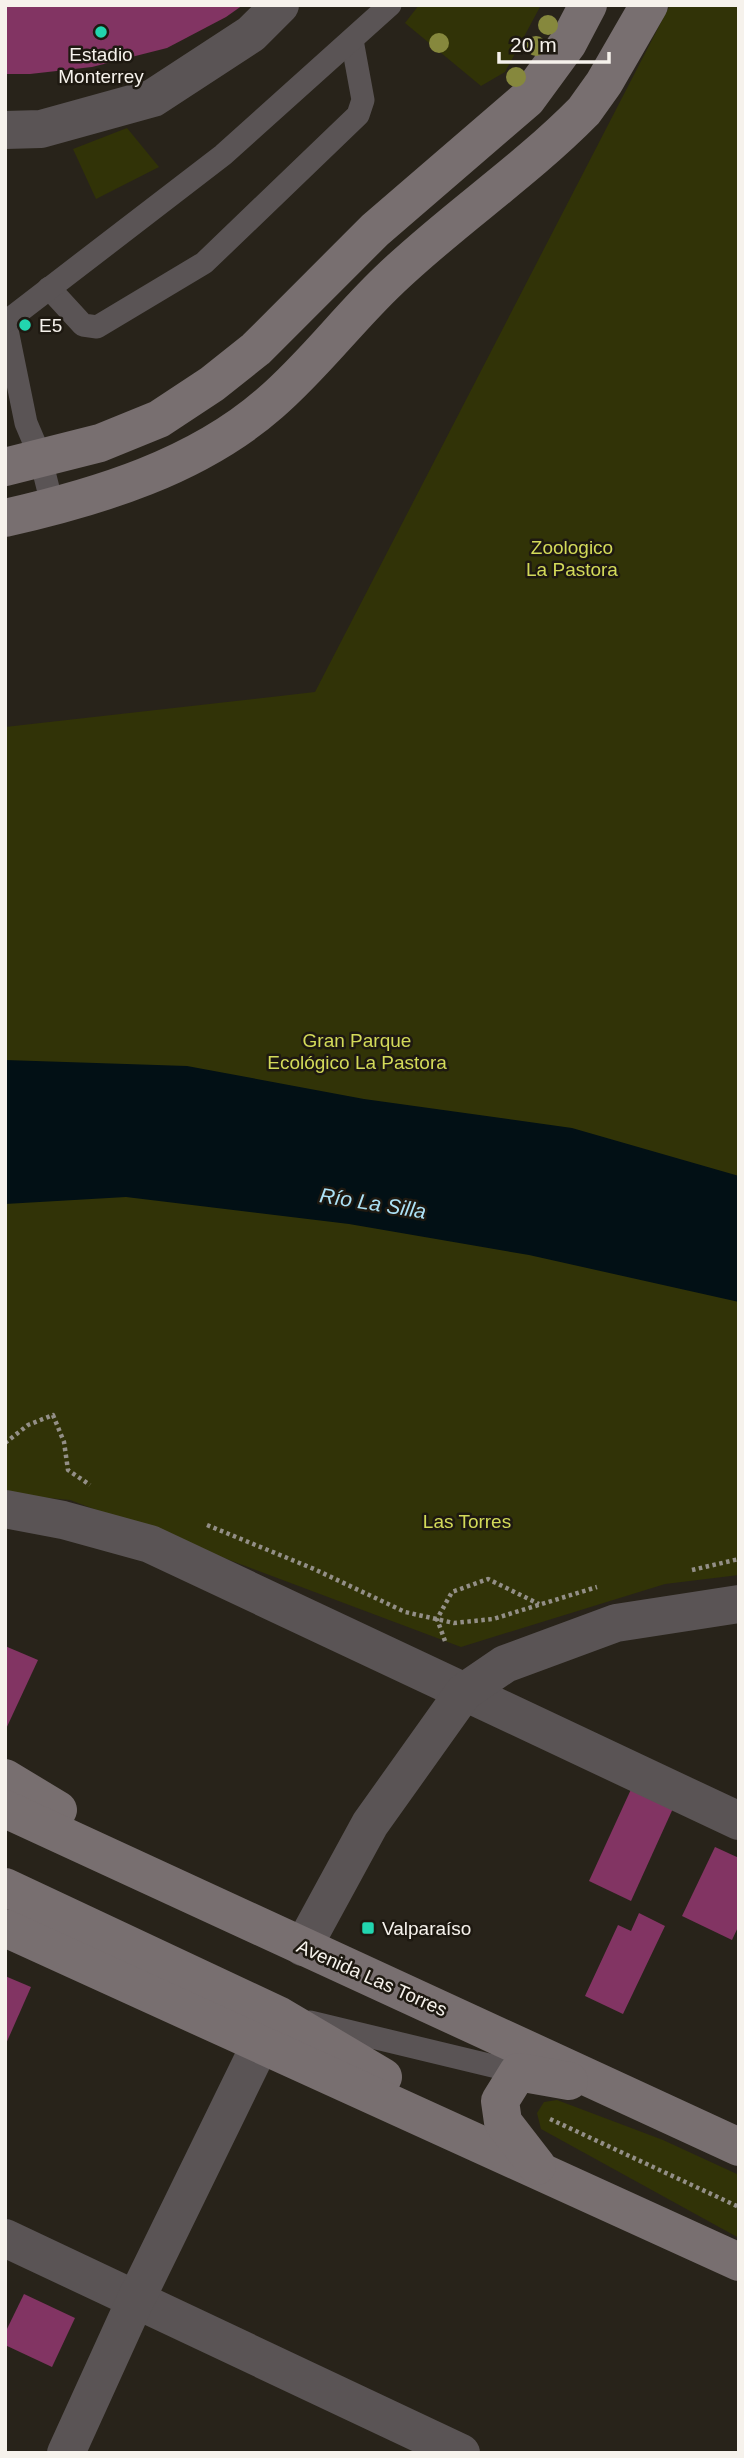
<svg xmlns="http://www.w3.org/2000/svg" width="744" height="2458" viewBox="0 0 744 2458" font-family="Arial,sans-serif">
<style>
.green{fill:#313307}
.water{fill:#021015}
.building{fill:#823463}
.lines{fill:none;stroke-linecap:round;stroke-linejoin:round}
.path{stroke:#938f87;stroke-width:4.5;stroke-dasharray:3.5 3.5;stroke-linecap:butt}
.lane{stroke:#5a5455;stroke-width:23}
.street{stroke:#5a5455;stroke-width:38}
.secondary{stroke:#786f70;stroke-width:38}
.tree{fill:#86883d}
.poi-dot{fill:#22d5af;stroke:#1e1911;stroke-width:2.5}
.labels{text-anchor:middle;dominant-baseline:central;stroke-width:5;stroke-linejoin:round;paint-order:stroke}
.poi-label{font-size:19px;fill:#f6f2ec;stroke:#1e1911;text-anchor:start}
.park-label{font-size:19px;fill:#d3da59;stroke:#1e1911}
.street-label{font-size:19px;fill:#f6f2ec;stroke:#1e1911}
.water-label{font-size:21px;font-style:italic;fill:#ade2f6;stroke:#1e1911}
</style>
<rect width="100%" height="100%" fill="#28231a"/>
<g class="green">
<path d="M419 5H541L505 72 481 86 405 23Z"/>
<path d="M670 5H739V1575L665 1584 461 1647 70 1500 5 1494V727L315 692Z"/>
<path d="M127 128 159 167 96 199 73 149Z"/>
<path d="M557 2100 663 2140 739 2175V2238L541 2129 537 2113 544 2102Z"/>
</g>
<path class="water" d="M5 1060 187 1066 364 1099 572 1128 739 1176V1302L529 1255 349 1224 126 1197 5 1204Z"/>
<g class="building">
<path d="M5 5H243L226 17 167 48 92 67 30 74H5Z"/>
<path d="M5 1646 38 1660 5 1731Z"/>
<path d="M633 1785 675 1804 631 1901 589 1881Z"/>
<path d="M715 1847 739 1858V1925L732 1940 682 1916Z"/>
<path d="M639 1913 665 1926 623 2014 585 1996 618 1925 631 1931Z"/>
<path d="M5 1976 31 1987 5 2046Z"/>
<path d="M24 2294 75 2318 52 2367 5 2345V2333Z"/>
</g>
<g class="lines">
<g class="path">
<path d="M5 1443 28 1425 53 1415 64 1442 68 1470 90 1485"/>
<path d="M207 1525 314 1569 405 1612 454 1623 493 1619 597 1587"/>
<path d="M692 1570 739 1559"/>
<path d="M445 1641 437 1619 452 1592 488 1579 539 1604"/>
<path d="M550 2119 739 2207"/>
</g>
<g class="lane">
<path d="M49 288 83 325 97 327 204 263 358 115 363 100 352 40"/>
<path d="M5 320 26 423 40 456 53 508"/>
<path d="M7 321 223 155 390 5"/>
<path d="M310 2022 518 2072"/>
</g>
<g class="street">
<path d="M5 130 41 129 153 98 251 34 280 5"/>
<path d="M5 1509 63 1520 150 1544 739 1821"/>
<path d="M303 1947 370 1824 464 1692 505 1664 616 1623 739 1604"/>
<path d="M5 2238 461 2453"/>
<path d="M66 2453 136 2299 260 2045"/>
</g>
<g class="secondary">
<path d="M5 467 100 443 159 419 212 384 256 349 375 230 527 99 568 43 588 5"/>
<path d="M5 518C98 497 197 467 270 403 313 366 347 320 388 281 450 221 523 173 584 111L604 83 649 5"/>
<path d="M5 1778 58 1810"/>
<path d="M5 1809 739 2147"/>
<path d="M5 1887 280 2016 383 2077"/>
<path d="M5 1928 739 2262"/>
<path d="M537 2166 503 2122 500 2101 518 2072 569 2081"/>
</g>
</g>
<g class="tree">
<circle cx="548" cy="25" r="10"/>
<circle cx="439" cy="43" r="10"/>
<circle cx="536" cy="46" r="10"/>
<circle cx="516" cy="77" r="10"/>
</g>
<g class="poi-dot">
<circle cx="101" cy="32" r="7"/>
<circle cx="25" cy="325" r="7"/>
<rect x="361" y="1921" width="14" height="14" rx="3.5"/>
</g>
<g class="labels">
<g class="poi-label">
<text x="101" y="54" text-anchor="middle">Estadio<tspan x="101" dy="22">Monterrey</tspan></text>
<text x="39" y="325">E5</text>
<text x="382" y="1928">Valparaíso</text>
</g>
<g class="park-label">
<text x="572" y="547">Zoologico<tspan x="572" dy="22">La Pastora</tspan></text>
<text x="357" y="1040">Gran Parque<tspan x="357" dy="22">Ecológico La Pastora</tspan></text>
<text x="467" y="1521">Las Torres</text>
</g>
<g class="street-label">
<text transform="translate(372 1978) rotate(24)">Avenida Las Torres</text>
</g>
<g class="water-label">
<text transform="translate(373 1203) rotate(9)">Río La Silla</text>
</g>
</g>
<rect width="744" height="2458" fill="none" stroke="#f6f2ec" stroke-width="14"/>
<path d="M499 52v10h110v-10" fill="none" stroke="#f6f2ec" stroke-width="3.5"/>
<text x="510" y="52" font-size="21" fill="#f6f2ec" stroke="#1e1911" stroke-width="5" paint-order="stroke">20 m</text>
</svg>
